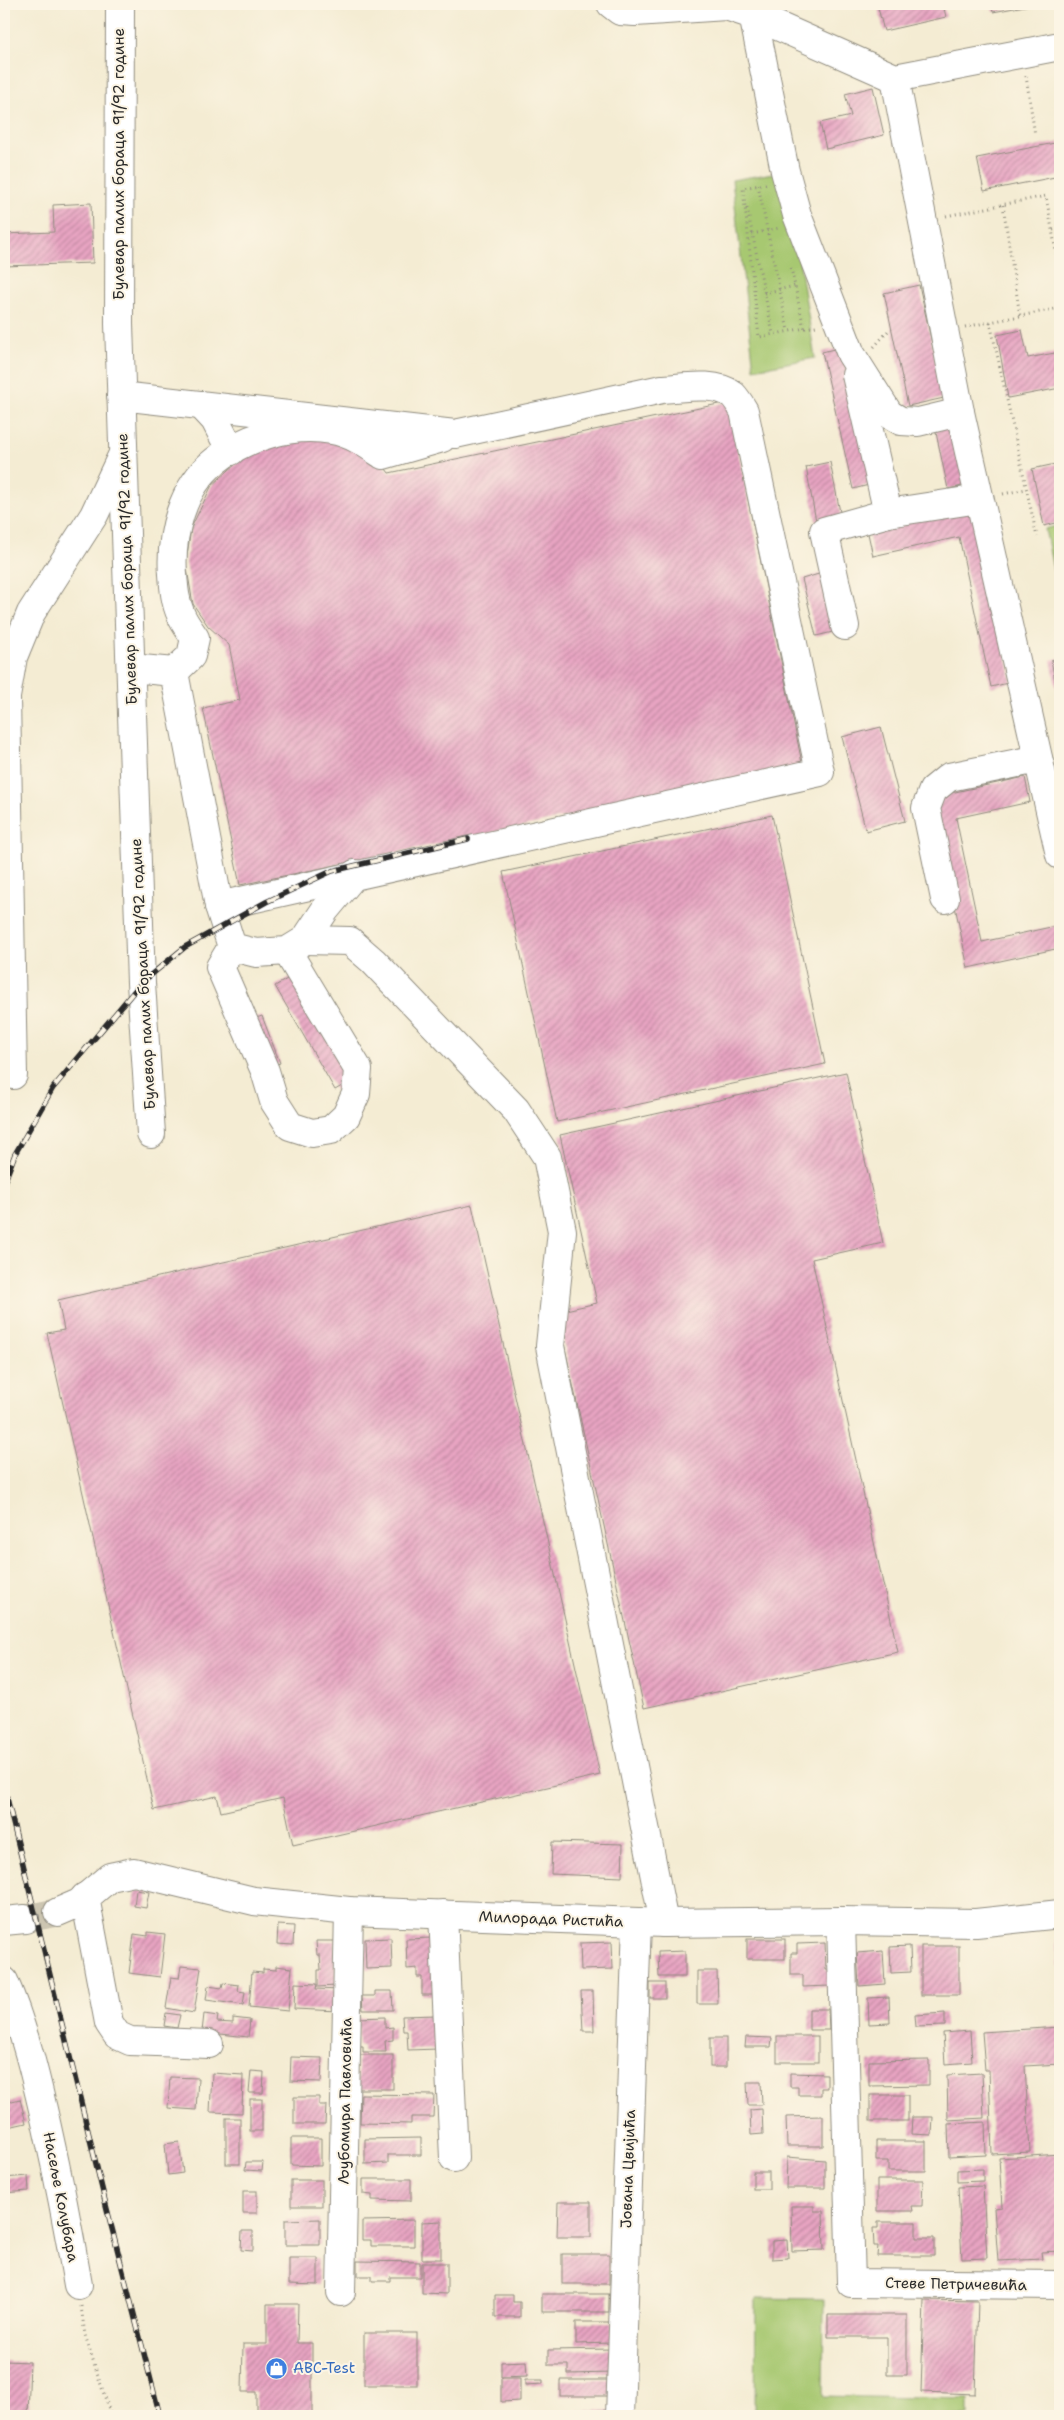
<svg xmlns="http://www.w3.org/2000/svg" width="1064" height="2420" viewBox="0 0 1064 2420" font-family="'Shantell Sans',sans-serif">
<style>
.garden{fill:#a7c871;stroke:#697a4e}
.building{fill:url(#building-hatch)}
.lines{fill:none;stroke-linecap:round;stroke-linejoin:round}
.minor-tunnel{stroke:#ccc5b1;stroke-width:28;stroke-dasharray:28 14;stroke-linecap:butt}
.minor-casing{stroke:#908c7f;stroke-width:30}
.path{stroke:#908c7f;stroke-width:3;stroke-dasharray:1 4;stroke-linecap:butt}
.minor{stroke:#fff;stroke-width:28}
.rail-casing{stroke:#2b2b2b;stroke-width:5.5}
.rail{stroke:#fcf5e5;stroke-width:4;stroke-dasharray:11;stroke-linecap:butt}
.labels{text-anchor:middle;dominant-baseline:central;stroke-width:4;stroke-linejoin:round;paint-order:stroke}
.street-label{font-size:15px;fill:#2b2b2b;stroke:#fcf5e5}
.shop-label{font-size:15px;fill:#366cbe;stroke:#fcf5e5;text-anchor:start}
</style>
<defs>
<pattern id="building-hatch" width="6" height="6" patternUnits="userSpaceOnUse" patternTransform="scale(1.25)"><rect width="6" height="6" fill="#e8a4c2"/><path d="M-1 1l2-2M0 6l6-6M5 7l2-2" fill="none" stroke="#bc869e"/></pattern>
</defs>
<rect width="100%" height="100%" fill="#fcf5e5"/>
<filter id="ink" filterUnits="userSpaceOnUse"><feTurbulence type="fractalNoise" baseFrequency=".02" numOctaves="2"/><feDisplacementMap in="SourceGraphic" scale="10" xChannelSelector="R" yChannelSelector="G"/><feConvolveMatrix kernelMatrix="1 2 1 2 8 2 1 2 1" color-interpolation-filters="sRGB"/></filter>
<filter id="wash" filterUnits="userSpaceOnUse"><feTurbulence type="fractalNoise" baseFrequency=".0096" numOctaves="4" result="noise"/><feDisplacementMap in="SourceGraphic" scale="20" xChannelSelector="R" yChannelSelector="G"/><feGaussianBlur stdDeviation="1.12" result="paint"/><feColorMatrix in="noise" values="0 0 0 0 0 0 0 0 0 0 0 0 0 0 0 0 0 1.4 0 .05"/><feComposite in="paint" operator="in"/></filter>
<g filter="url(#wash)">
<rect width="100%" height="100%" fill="#f4ecd3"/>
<g class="garden">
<path d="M785 171 815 358 754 369 732 180Z"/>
<path d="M1060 525V604L1045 529Z"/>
<path d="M756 2298 824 2299 823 2396 969 2399V2416H755Z"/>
</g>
<g id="blocks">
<g class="building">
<path d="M877 4H943L946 17 884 31Z"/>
<path d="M991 4H1030V5L993 12Z"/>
<path d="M873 87 884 135 826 149 820 123 851 116 845 94Z"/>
<path d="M1060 142V176L984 191 977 158Z"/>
<path d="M91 203 93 263 4 266V234L54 232 53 205Z"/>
<path d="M919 285 944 398 908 406 884 293Z"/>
<path d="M1022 330 1028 358 1060 352V388L1008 398 997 335Z"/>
<path d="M842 347 873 484 853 489 822 352Z"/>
<path d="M728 402 803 768 240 885 203 708 240 700 229 645 208 626 193 604 186 563 191 528 212 485 245 456 286 440 320 437 377 457 389 473Z"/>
<path d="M953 423 967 485 948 489 935 428Z"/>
<path d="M830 462 841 517 816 521 806 467Z"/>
<path d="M1060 463V522L1044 526 1032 469Z"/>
<path d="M974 506 1012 682 991 687 959 537 873 556 867 529Z"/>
<path d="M822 573 837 631 816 636 802 579Z"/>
<path d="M1060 658V701H1059L1051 660Z"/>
<path d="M881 727 905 821 866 831 842 737Z"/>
<path d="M1025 777 1030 802 956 818 982 942 1060 925V948L968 968 932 797Z"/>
<path d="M772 815 825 1064 557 1122 503 872Z"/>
<path d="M294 975 354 1079 335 1090 275 986Z"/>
<path d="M262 1016 280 1063 266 1068 248 1021Z"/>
<path d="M846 1072 883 1243 812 1259 898 1652 644 1708 557 1312 597 1303 560 1135Z"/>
<path d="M472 1205 600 1775 293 1845 283 1798 221 1812 217 1796 154 1810 47 1333 64 1330 58 1300Z"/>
<path d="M552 1842 623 1844 622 1877 551 1874Z"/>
<path d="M136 1890 149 1892 146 1908 134 1906Z"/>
<path d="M278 1925 294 1926 293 1945 277 1944Z"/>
<path d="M148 1932 165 1934 160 1977 129 1973 134 1934 148 1936Z"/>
<path d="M391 1938 392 1968 366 1969 365 1939Z"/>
<path d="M432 1938 434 1995H422V1977H417V1968L407 1969 406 1939Z"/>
<rect x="747" y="1939" width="38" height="20"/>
<path d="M1056 1940H1060V1967H1058Z"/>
<path d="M316 1941H335L336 1986 318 1987V1970H321L320 1955H317Z"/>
<path d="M612 1942 613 1969 581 1970 580 1943Z"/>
<path d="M825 1943 826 1970H830V1986L803 1987V1975H791V1953H797V1944Z"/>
<path d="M910 1946 911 1972 891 1973 890 1947Z"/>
<rect x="921" y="1946" width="38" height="49"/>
<path d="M685 1951V1977H659L658 1952Z"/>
<path d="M883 1951 885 1984 859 1986 857 1953Z"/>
<path d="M181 1966 201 1968 194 2013 166 2008 171 1977 179 1978Z"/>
<path d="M276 1966 292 1968 288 2011 249 2007 252 1972 263 1973V1969L276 1970Z"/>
<path d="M697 1971H717L718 2004H697Z"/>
<path d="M223 1983 239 1985 238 1991 245 1992 243 2005 206 2000 208 1986 222 1988Z"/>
<path d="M295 1983 317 1984 316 1989 340 1990 339 2011 294 2009Z"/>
<rect x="650" y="1983" width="15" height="15"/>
<path d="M375 1991H392L393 2010H363L362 1996H375Z"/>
<path d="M581 1991H593L594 2031H583Z"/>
<path d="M889 1997 890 2023 869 2024 868 1998Z"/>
<path d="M809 2009H828L829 2030H809Z"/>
<path d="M166 2013 180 2015 177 2028 164 2026Z"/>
<path d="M945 2013V2026L916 2027 915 2015Z"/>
<path d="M204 2014 218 2016 217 2022 233 2023V2018L250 2020 248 2037 202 2032Z"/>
<path d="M438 2015V2049L408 2050 407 2031H403L402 2016Z"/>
<path d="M385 2017V2028L393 2027V2040L385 2041 386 2052H363V2046H359L358 2018Z"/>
<path d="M1060 2027V2064L1025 2066 1030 2152 992 2154 989 2070H985L982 2032Z"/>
<path d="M970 2031 972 2062 945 2064 943 2033Z"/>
<rect x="777" y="2036" width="41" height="26"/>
<path d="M746 2037 772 2038 771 2047H745Z"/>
<rect x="710" y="2038" width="16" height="29"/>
<rect x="358" y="2055" width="35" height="34"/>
<path d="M291 2057 322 2058 321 2082 290 2081Z"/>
<path d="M929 2060V2085L869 2086V2061Z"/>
<path d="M251 2071 264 2072 263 2093H249Z"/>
<path d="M212 2073 243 2075 242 2113 210 2112Z"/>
<path d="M790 2073 827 2074V2088H821V2095H798V2087H790Z"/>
<path d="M982 2073 984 2118 948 2120 947 2075Z"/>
<path d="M170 2077 198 2078 196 2110 168 2108Z"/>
<path d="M747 2082H761L762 2105H748Z"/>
<path d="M361 2094 434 2095 433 2117H411V2124L360 2123Z"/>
<rect x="870" y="2095" width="38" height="26"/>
<path d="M294 2097H319V2105H326L325 2124H294Z"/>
<path d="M20 2099 26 2123 4 2128V2103Z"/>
<rect x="250" y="2099" width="12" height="32"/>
<path d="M762 2109 763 2134 751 2135 750 2110Z"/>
<path d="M823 2116V2146H787L786 2117Z"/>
<path d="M912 2117H933L932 2135 911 2134Z"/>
<rect x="226" y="2118" width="14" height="46"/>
<path d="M985 2122 986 2155 949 2157 948 2124Z"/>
<path d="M291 2138H321V2166L291 2165Z"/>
<path d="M421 2138V2155H388V2163L365 2164V2139Z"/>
<path d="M876 2141H926V2171H888V2161H876Z"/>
<path d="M179 2142 183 2173 168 2175 165 2144Z"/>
<path d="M1060 2154V2251L1041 2252 1042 2259 998 2261 994 2208 1002 2207 999 2158Z"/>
<path d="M787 2157 825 2160V2188H786Z"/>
<path d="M246 2162H263L262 2171 245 2170Z"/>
<path d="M983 2169V2181L957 2182V2170Z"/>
<rect x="753" y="2172" width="16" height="17"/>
<path d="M28 2176 29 2191 4 2193V2178Z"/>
<path d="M363 2179H411V2201L372 2200V2195L363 2194Z"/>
<rect x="291" y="2180" width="31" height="26"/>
<path d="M877 2180H923L922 2206H912L913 2211H877Z"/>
<path d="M983 2186 987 2258 962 2259 958 2187Z"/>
<rect x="243" y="2191" width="14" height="22"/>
<path d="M558 2202H591V2237H557Z"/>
<path d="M791 2206H814V2211H823L824 2250 792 2251Z"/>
<path d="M320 2219V2245H285V2220Z"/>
<path d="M414 2220V2246H371V2240H362V2221Z"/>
<path d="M441 2221V2259H422V2222Z"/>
<path d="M878 2222H916V2238H934V2256H877L878 2246H874L873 2228H878Z"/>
<path d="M242 2231H253V2251L241 2250Z"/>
<path d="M787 2240 788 2258 772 2259V2241Z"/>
<rect x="562" y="2254" width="47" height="30"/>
<path d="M289 2258H318V2285L289 2284Z"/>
<path d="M357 2261 420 2262V2277H390V2281H372V2276H357Z"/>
<path d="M422 2263H447V2294L422 2293Z"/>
<rect x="542" y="2294" width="67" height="18"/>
<path d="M495 2295H513V2302H520V2317H495Z"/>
<path d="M924 2300 978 2301 975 2394 921 2392Z"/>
<path d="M267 2304H298L297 2343H312V2416H256V2392H242L243 2344H267Z"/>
<path d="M828 2315H907V2375H887V2337H828Z"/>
<path d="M576 2322H612V2343L576 2344Z"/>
<rect x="364" y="2333" width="53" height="52"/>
<path d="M613 2349V2373L568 2374V2365H548V2350Z"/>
<path d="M4 2361 30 2362 28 2416H4Z"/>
<path d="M526 2361 527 2376 501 2377V2362Z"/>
<path d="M501 2378H520V2401L501 2402Z"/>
<path d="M525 2380H543V2384L525 2385Z"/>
<rect x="560" y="2380" width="52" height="16"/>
<path d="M612 2410 613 2416H573V2411Z"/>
</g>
</g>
</g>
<g filter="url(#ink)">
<use href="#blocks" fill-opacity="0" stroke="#908c7f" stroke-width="1"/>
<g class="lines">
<path class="minor-tunnel" d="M25 1919 58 1912"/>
<defs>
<g id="minor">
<path d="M120 4 119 324 141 983 151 1134"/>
<path d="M611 4 620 11 635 12 726 6 753 15 895 78 1060 46"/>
<path d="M753 15 785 171 797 215 851 354 889 414 901 421 918 422 960 412"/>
<path d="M895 78 960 412 1060 855"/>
<path d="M856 375 888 513"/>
<path d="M121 396 455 434 662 389C683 388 715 381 733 395 737 399 741 406 744 411L820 772 219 906 174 672 131 668"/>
<path d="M201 405 215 420 231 451"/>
<path d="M845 626 824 531 888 513 979 499"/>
<path d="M174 672 191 656 195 638C190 630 184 623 181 615 175 602 174 588 173 574 170 535 182 487 215 461 246 436 293 423 332 430 351 433 368 445 383 455L442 438"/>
<path d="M945 899 926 808 933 790 949 777 1038 759"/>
<path d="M219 906 232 947 256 953 287 951 305 940 325 910 355 874"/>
<path d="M305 940 350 941 373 961 516 1110 547 1157 562 1231 550 1346 664 1923"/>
<path d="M232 947 220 967 265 1071 274 1101 290 1126 312 1133 331 1130 346 1116 356 1094 358 1069 287 951"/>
<path d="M13 1075 6 697 13 657 31 613 94 515 121 458"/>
<path d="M85 1897 109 2023 117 2035 130 2041 209 2044"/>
<path d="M58 1912 79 1903 110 1877 134 1872 254 1901 349 1911 664 1923 841 1921 976 1923 1060 1914"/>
<path d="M443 1914 454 2158"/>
<path d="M4 1921 25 1919"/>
<path d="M841 1921 851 2283 1060 2285"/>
<path d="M4 1981C24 2027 36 2078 47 2127 59 2180 69 2232 78 2285"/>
<path d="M341 2292 349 1911"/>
<path d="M620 2416 637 1922"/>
</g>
</defs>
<use href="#minor" class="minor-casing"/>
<g class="path">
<path d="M1026 76 1035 135"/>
<path d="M766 184 743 188 759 337 816 326"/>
<path d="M758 185 788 331"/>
<path d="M1003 205 1020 316"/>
<path d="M747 208 773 334"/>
<path d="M946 216 1046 196 1060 274"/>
<path d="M1053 230 1060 228"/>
<path d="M752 234 779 228"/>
<path d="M791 268 804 328"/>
<path d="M764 293 795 286"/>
<path d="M990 322 1037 537"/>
<path d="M965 327 1060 308"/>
<path d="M874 347 889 330"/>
<path d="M1003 494 1026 489"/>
<path d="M81 2306 85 2335 111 2416"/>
</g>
<use href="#minor" class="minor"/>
<defs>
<g id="rail">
<path d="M4 1183 15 1154 53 1088 141 983 185 947 266 902 332 871 468 839"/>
<path d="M4 1786 107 2209 160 2416"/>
</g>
</defs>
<use href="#rail" class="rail-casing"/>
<use href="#rail" class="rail"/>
</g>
</g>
<defs>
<symbol id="shop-disc" viewBox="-11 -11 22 22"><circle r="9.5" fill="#3f7fe0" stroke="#fcf5e5"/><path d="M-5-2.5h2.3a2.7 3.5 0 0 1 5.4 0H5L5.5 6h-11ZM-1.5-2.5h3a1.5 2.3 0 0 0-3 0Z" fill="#fff"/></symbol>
</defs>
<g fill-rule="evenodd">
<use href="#shop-disc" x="264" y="2356" width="25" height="25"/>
</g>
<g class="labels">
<g class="street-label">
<text transform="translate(119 164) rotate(-90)">Булевар палих бораца 91/92 године</text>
<text transform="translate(127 569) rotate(-92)">Булевар палих бораца 91/92 године</text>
<text transform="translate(143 974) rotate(-93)">Булевар палих бораца 91/92 године</text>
<text transform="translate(551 1919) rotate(2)">Милорада Ристића</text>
<text transform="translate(345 2101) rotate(-89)">Љубомира Павловића</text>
<text transform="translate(628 2169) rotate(-88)">Јована Цвијића</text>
<text transform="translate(61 2197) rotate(79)">Насеље Колубара</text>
<text transform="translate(956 2284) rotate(1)">Стеве Петричевића</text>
</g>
<g class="shop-label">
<text x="293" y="2368">ABC-Test</text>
</g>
</g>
<rect width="1064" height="2420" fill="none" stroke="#fcf5e5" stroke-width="20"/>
</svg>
